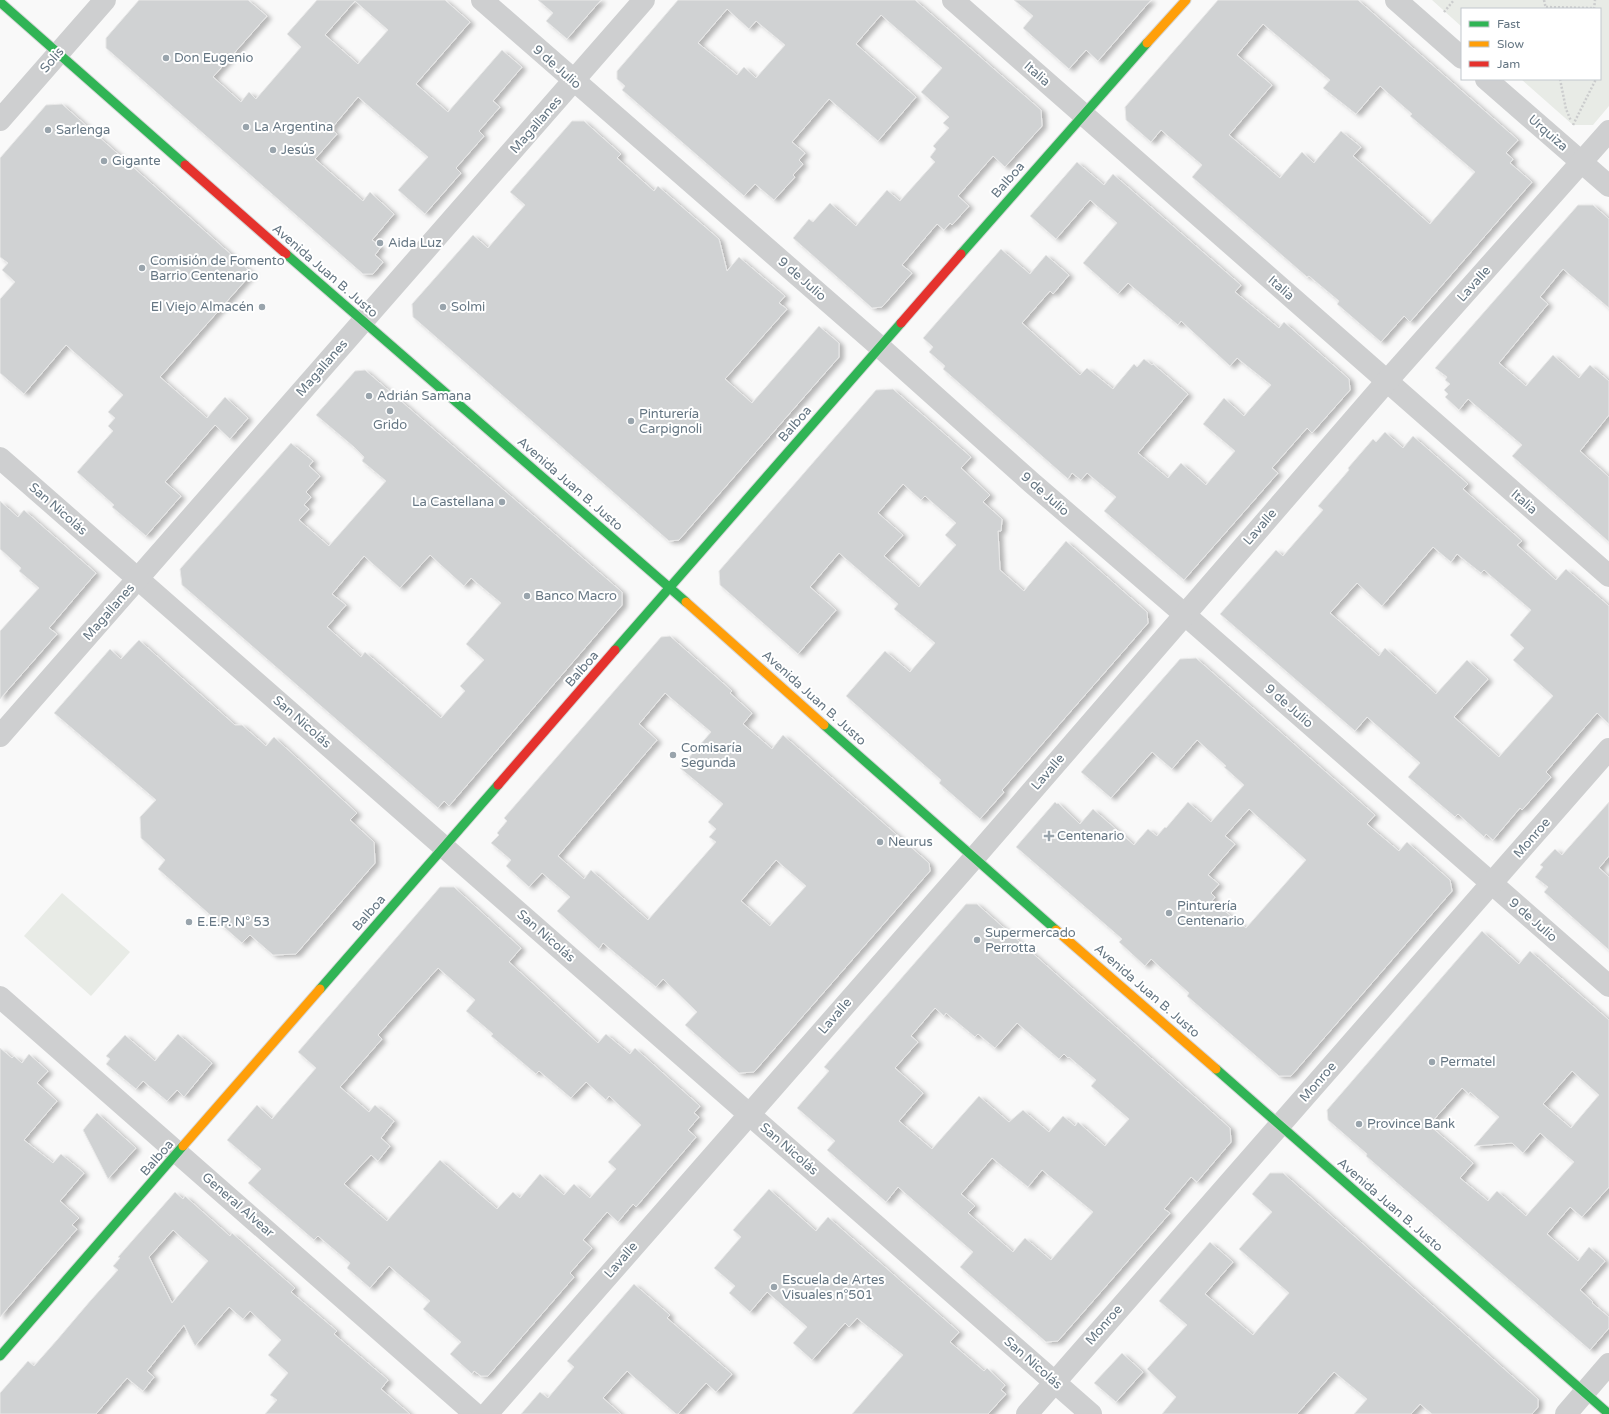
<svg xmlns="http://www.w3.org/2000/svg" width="1609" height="1414" viewBox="0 0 1609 1414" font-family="'Varela Round',sans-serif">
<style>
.green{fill:#e8ebe6}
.building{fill:#d0d2d3;stroke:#e8e8e8;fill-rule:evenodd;filter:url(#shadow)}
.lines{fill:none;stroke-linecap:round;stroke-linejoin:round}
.fast-casing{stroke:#d5d6d7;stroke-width:11}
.slow-casing{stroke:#d5d6d7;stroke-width:11}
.jam-casing{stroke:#d5d6d7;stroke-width:11}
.path{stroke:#cbcccd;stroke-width:2.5;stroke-dasharray:2 2;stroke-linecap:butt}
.street{stroke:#cecfd0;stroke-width:22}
.fast{stroke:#30b455;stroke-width:9}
.slow{stroke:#ff9f0a;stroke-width:9}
.jam{stroke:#e5322d;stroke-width:9}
.poi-dot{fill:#99a4ac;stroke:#fff;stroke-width:1.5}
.labels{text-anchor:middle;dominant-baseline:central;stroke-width:4;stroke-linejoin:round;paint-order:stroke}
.poi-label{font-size:13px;fill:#657683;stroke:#fff;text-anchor:start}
.street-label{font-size:13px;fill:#657683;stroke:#fff}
</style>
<defs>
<filter id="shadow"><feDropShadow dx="4.5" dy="2.5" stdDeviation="2" flood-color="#0004"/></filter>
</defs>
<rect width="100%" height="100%" fill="#f9f9f9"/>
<g class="green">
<path d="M1432 0H1609V106L1593 125H1573L1521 79H1600V9H1462V27Z"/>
<path d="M62 893 130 952 91 996 24 936Z"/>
</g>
<g class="building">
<path d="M139 0H248L267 16 213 77 241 102 249 92 256 99 301 47 287 34 317 0H445L470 22 416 84 448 112 502 50 522 67 493 101 500 107 479 131 484 136 456 168 461 173 425 214 398 190 428 157 358 97 331 129 337 134 315 159 363 201 370 192 394 214 372 240 381 247 375 255 383 262 373 274H363L106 48V38ZM355 1 388 30 358 64 325 35Z"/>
<path d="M538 0H601L567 39 546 21 553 13Z"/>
<path d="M678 0H915L1041 110 1042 126 1005 167 993 156 958 196 969 206 952 225 950 223 944 230 937 224 902 265 912 273 882 307 872 308 793 238 809 219 813 222 830 203 856 226 887 190 900 201 935 162 930 157 936 149 933 146 949 128 943 123 949 117 921 92 942 68 881 15 856 44 916 97 878 141 829 99 792 142 805 153 799 160 803 164 793 175 795 177 774 200 755 184 744 196 622 90 625 86 617 79V71ZM727 9 749 29 756 21 785 45 756 78 744 67 737 75 698 43Z"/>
<path d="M1014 0H1151L1098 61 1086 50 1069 69 1023 28 1033 16Z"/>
<path d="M1218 0H1358L1518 140 1506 153 1513 159 1510 163 1532 182 1410 322 1404 316 1381 342 1337 304 1339 301 1309 276 1307 277 1192 177 1202 165 1161 130 1151 142 1126 120 1125 107ZM1263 24 1330 80 1323 88 1356 114 1380 86 1412 114 1410 116 1475 172 1430 224 1353 156 1361 147 1341 131 1314 163 1302 152 1280 178 1229 135 1272 85 1237 55Z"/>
<path d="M62 104 252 273 160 377 207 418 225 397 248 418 230 439 215 425 165 482 181 496 146 536 112 507 114 505 77 472 113 431 108 426 115 418 108 412 123 395 66 345 24 394 0 373V299L15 282 2 270 8 263 0 257V158L46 105Z"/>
<path d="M572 121H584L621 154 617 158 654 191 658 186 719 239 727 271 739 257 785 296 779 303 787 309 725 379 752 403 819 326 839 343V357L679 540 669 541 413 317 412 304 473 235 488 248 525 205 510 192Z"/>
<path d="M1077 162 1104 185 1113 174 1241 285 1235 292 1279 328 1284 322 1349 379 1350 390 1312 433 1307 428 1272 468 1278 473 1184 580 1104 511 1116 497 1087 473 1081 480 1072 473 1068 479 943 369 945 366 929 352 933 347 923 338 1001 249 1030 274 1046 255 1069 275 1053 294 1050 291 1022 323 1080 375 1087 368 1113 389 1134 364 1137 367 1144 359 1152 365 1153 364 1188 394 1138 453 1168 478 1181 463 1206 485 1235 451 1203 424 1224 398 1244 416 1271 385 1237 358 1230 366 1181 321 1178 325 1128 283 1118 294 1083 263 1117 223 1090 200 1056 239 1030 216Z"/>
<path d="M1578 205H1593L1609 219V308L1563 269 1540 297 1548 304 1499 363 1526 386 1553 355 1579 378 1590 365 1609 381V415L1580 451 1609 477V542L1512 456 1522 445 1468 399 1459 410 1445 397 1448 394 1444 390 1450 384 1445 380 1447 377 1435 368Z"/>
<path d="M365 370 622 592V605L449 806 444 801 438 808 182 585 180 569 291 443 313 461 309 466 320 476 306 492 311 497 304 505 309 509 299 520 329 546 386 481 362 461 364 457 354 447 316 415 355 371ZM430 555 464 586 471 578 501 603 466 644 484 660 460 686 465 691 441 718 365 652 361 657 327 627 346 605 332 594 364 556 400 588Z"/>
<path d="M893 389 971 457 961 468 990 495 983 502 1002 519 1001 531H998L1000 570 1024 591 1066 541 1147 612 1148 623 1002 790 1004 792 980 819 939 783 941 780 846 696 885 651 910 672 935 643 894 609 898 604 839 553 810 587 836 610 798 654 720 585 719 571 876 390ZM903 484 921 500 925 496 956 523 945 535 956 545 919 587 884 556 903 535 878 513Z"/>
<path d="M1385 432 1403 448 1413 436 1468 484 1463 489 1522 541 1517 545 1556 580 1566 569 1609 606V724L1597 713 1546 772 1551 777 1522 810 1520 808 1493 840 1486 834 1484 837 1458 814 1455 817 1408 777 1420 763 1367 717 1355 731 1220 614 1276 550 1283 556 1323 510 1318 506 1349 470 1348 468 1373 439 1376 442ZM1433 547 1451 562 1457 554 1481 573 1484 570 1531 610 1510 635 1524 648 1513 660 1553 696 1499 757 1454 717 1488 679 1467 660 1436 694 1385 648 1379 656 1330 613 1357 583 1382 606Z"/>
<path d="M0 501 18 517 24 510 96 573 49 628 57 634 0 699V631L39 588 19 571 21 568 0 549Z"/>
<path d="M670 636 732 691 730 693 752 713 743 724 772 749 783 735 929 863 930 871 754 1072 739 1073 685 1025 697 1012 663 979 656 987 603 943 599 949 557 911 570 897 542 873 529 887 506 866 511 860 491 843 499 835 497 833 507 821 504 818 661 637ZM665 693 711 732 680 768 723 804 708 822 716 829 709 837 716 842 648 920 591 870 584 879 558 856 657 740 639 724ZM776 860 806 886 770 926 741 901Z"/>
<path d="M139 640 235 725H242L266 746 274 737 357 813 350 820 374 842 375 863 296 954 273 955 250 935 242 943 158 869 165 860 141 838 140 817 156 800 54 713 110 649 121 659Z"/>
<path d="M1196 658 1375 815 1367 824 1399 851 1407 842 1450 880 1452 891 1291 1076H1279L1187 996 1189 993 1151 959 1145 966 1119 942 1122 939 1016 847 1055 802 1057 804 1058 803 1080 824 1093 809 1134 845 1148 829 1157 836 1165 827 1166 828 1188 802 1211 822 1244 785 1224 767 1226 766 1197 740 1172 769 1152 752 1111 798 1081 772 1180 659ZM1249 809 1306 860 1246 928 1212 901 1215 897 1211 893 1219 884 1208 875 1235 844 1225 836Z"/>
<path d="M1609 802V856L1599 868 1609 877V950L1544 892 1548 887 1535 877 1543 867 1540 865 1555 849 1562 855Z"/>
<path d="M440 887H454L521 948 509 962 598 1043 606 1034 630 1054 635 1048 700 1106 694 1113 699 1117 688 1130 696 1137 636 1207 633 1204 618 1222 607 1212 583 1240 592 1248 570 1273 574 1277 488 1376H481L474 1371 472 1374 450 1354 461 1342 423 1309 430 1301 389 1266 370 1288 347 1268 350 1263 318 1236 314 1240 248 1183 261 1169 227 1140 257 1105 272 1119 316 1068 298 1052ZM438 968 475 1000 466 1011 493 1034 491 1036 536 1074 539 1071 571 1098 586 1082 606 1100 609 1096 641 1125 608 1162 616 1169 590 1198 574 1184 564 1195 540 1174 520 1198 513 1192 497 1209 440 1160 387 1221 344 1184 371 1155 378 1161 390 1146 381 1138 394 1121 375 1105 369 1112 340 1087 382 1039 378 1035Z"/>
<path d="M966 904H977L1230 1128 1231 1142 1197 1182 1191 1177 1164 1209 1170 1213 1058 1341 1046 1342 960 1267 973 1252 898 1187 886 1202 827 1150 835 1141 797 1108 829 1071 824 1067ZM935 1008 944 1016 946 1013 975 1037 978 1034 995 1048 1017 1023 1059 1059 1064 1054 1068 1058 1069 1057 1096 1080 1091 1086 1129 1119 1105 1146 1078 1122 1075 1126 1063 1116 1049 1132 1023 1110 1009 1122 979 1096 932 1149 899 1121 923 1093 895 1068 918 1042 911 1036ZM992 1158 1028 1187 1042 1170 1093 1212 1051 1260 1025 1238 1013 1252 968 1213 975 1206 961 1194Z"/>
<path d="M1482 931 1519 964 1530 951 1609 1020V1187L1582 1217 1570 1207 1547 1234 1578 1261 1589 1247 1605 1261 1580 1290 1593 1302 1592 1303 1609 1317V1328L1590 1350 1366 1156 1367 1154 1328 1120 1327 1110ZM1572 1071 1599 1095 1571 1128 1543 1104ZM1462 1088 1469 1094 1470 1092 1499 1117 1474 1146 1512 1143 1523 1153 1540 1133 1574 1162 1526 1216 1497 1191 1488 1201 1460 1178 1473 1163 1429 1125Z"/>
<path d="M178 1034 212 1063 184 1097 177 1090 167 1101 143 1081 136 1089 106 1064 110 1059 106 1056 125 1035 155 1061Z"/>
<path d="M0 1048 12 1058 14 1056 22 1063 29 1054 48 1071 37 1083 57 1101 24 1140 53 1163 61 1154 84 1173 60 1201 79 1218 72 1225 77 1229 0 1317Z"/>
<path d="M97 1113 136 1148 108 1179 83 1130Z"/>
<path d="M1270 1173H1283L1538 1399V1407L1532 1414H1432L1420 1404 1411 1414H1354L1367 1399 1334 1372 1297 1414H1162L1176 1397 1147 1369 1187 1325 1159 1301 1210 1242 1233 1262 1205 1294 1253 1335 1289 1293 1239 1249 1272 1212 1252 1194Z"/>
<path d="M769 1189 816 1231 828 1217 959 1332 950 1342 984 1371 987 1368 1005 1385 1001 1390 1006 1394 988 1414H852L903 1355 857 1318 849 1327 845 1323 812 1360 793 1343 807 1327 767 1292 750 1312 729 1293 735 1286 714 1268 741 1237 733 1230Z"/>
<path d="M175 1192 183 1199 185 1196 230 1236 232 1233 295 1288 291 1292 337 1331 334 1334 388 1380 381 1389 410 1414H265L277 1400 270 1395 288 1373 268 1355 281 1340 250 1311 243 1319 229 1307 195 1346 184 1325 147 1371 154 1377 143 1391 127 1378 96 1414H0V1393L28 1361 34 1366 57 1340 91 1300 118 1270 113 1266 120 1258 118 1257ZM173 1230 208 1261 172 1303 149 1257Z"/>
<path d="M634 1284 670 1315 667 1318 732 1374 716 1392 706 1383 678 1414H676L627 1371 603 1398 621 1414H521L540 1392 548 1398 574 1367 567 1361Z"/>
<path d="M1122 1353 1143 1372 1116 1402 1094 1383Z"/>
</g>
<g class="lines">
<defs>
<g id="fast">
<path d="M0 2 185 165"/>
<path d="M286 254 686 602"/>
<path d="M961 254 1147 43"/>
<path d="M615 650 901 323"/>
<path d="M824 725 1056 930"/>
<path d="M320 989 498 785"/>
<path d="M1216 1069 1609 1414"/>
<path d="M0 1356 183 1146"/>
</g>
<g id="slow">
<path d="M1147 43 1186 0"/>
<path d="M686 602 824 725"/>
<path d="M1056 930 1216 1069"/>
<path d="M183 1146 320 989"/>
</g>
<g id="jam">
<path d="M185 165 286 254"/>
<path d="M901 323 961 254"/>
<path d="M498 785 615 650"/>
</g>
</defs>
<use href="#fast" class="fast-casing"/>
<use href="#slow" class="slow-casing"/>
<use href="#jam" class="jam-casing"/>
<g class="path">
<path d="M1544 0 1546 9"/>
<path d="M1546 7 1594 8"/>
<path d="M1594 9 1595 0"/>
<path d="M1444 12 1454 0"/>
<path d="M1560 79 1566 109 1571 121"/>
<path d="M1573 125 1596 79"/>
</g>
<g class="street">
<path d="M482 0 880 347 1032 483 1184 614 1609 986"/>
<path d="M953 0 1609 576"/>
<path d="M1396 0 1462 58"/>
<path d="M1486 79 1609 186"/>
<path d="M0 120 105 0"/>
<path d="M0 458 1091 1414"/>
<path d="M0 736 644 0"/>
<path d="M0 997 475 1414"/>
<path d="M487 1414 974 858 1387 381 1609 131"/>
<path d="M1027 1414 1609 749"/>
<path d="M1566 1414 1609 1364"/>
</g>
<use href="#fast" class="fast"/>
<use href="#slow" class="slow"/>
<use href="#jam" class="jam"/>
</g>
<g class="poi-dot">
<circle cx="166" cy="58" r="4"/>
<circle cx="246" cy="127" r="4"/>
<circle cx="48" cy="130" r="4"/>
<circle cx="273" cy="150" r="4"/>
<circle cx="104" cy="161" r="4"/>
<circle cx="380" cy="243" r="4"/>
<circle cx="142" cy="268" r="4"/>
<circle cx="262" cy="307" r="4"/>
<circle cx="443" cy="307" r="4"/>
<circle cx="369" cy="396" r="4"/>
<circle cx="390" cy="411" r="4"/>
<circle cx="631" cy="421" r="4"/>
<circle cx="502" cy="502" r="4"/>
<circle cx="527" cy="596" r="4"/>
<circle cx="673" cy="755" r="4"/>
<path d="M1047 830h4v4h4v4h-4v4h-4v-4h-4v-4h4z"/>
<circle cx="880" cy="842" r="4"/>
<circle cx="1169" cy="913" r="4"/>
<circle cx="189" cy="922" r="4"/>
<circle cx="977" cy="940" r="4"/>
<circle cx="1432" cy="1062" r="4"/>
<circle cx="1359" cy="1124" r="4"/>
<circle cx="774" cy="1287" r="4"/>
</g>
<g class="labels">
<g class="poi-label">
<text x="174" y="58">Don Eugenio</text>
<text x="254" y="127">La Argentina</text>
<text x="56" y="130">Sarlenga</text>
<text x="281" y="150">Jesús</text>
<text x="112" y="161">Gigante</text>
<text x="388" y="243">Aida Luz</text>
<text x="150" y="261">Comisión de Fomento<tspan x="150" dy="15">Barrio Centenario</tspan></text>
<text x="254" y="307" text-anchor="end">El Viejo Almacén</text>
<text x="451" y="307">Solmi</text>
<text x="377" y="396">Adrián Samana</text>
<text x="639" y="414">Pinturería<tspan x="639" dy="15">Carpignoli</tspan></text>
<text x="390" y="425" text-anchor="middle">Grido</text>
<text x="494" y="502" text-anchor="end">La Castellana</text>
<text x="535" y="596">Banco Macro</text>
<text x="681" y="748">Comisaría<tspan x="681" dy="15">Segunda</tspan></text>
<text x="1057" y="836">Centenario</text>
<text x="888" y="842">Neurus</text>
<text x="1177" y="906">Pinturería<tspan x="1177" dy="15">Centenario</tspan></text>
<text x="197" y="922">E.E.P. N° 53</text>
<text x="985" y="933">Supermercado<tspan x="985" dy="15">Perrotta</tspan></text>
<text x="1440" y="1062">Permatel</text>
<text x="1367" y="1124">Province Bank</text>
<text x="782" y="1280">Escuela de Artes<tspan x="782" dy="15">Visuales n°501</tspan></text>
</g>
<g class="street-label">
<text transform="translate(52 60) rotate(-49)">Solís</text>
<text transform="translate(557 67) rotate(41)">9 de Julio</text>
<text transform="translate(1037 74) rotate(41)">Italia</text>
<text transform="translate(536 125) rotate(-49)">Magallanes</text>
<text transform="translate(1548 133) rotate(41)">Urquiza</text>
<text transform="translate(1008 180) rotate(-49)">Balboa</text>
<text transform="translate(325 271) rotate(41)">Avenida Juan B. Justo</text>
<text transform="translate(802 279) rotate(41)">9 de Julio</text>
<text transform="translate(1474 284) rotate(-48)">Lavalle</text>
<text transform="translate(1281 288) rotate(41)">Italia</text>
<text transform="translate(322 368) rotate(-49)">Magallanes</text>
<text transform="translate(795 424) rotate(-49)">Balboa</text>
<text transform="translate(570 484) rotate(41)">Avenida Juan B. Justo</text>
<text transform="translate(1045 494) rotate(41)">9 de Julio</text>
<text transform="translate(1524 502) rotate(41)">Italia</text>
<text transform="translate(58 509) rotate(41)">San Nicolás</text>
<text transform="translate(1260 527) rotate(-49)">Lavalle</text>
<text transform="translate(109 612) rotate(-49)">Magallanes</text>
<text transform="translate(582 669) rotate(-49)">Balboa</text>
<text transform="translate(814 698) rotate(42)">Avenida Juan B. Justo</text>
<text transform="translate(1289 706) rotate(41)">9 de Julio</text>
<text transform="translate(302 722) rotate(41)">San Nicolás</text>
<text transform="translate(1048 772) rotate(-49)">Lavalle</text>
<text transform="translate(1532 838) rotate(-49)">Monroe</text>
<text transform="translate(369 913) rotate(-49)">Balboa</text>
<text transform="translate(1533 920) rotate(41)">9 de Julio</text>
<text transform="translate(546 936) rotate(41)">San Nicolás</text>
<text transform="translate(1147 991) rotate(41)">Avenida Juan B. Justo</text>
<text transform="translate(835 1016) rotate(-49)">Lavalle</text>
<text transform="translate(1318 1082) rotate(-49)">Monroe</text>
<text transform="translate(789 1149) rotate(41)">San Nicolás</text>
<text transform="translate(157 1158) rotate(-49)">Balboa</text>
<text transform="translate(238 1205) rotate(41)">General Alvear</text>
<text transform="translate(1390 1205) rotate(41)">Avenida Juan B. Justo</text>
<text transform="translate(621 1260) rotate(-49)">Lavalle</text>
<text transform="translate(1104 1325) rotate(-49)">Monroe</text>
<text transform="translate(1033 1363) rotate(41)">San Nicolás</text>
</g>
</g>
<rect x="1461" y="8" width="140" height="72" fill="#ffffff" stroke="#c1c8cd"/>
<rect x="1469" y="21" width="20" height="6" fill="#30b455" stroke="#c1c8cd"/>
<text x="1497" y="28" font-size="12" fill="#657683">Fast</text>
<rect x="1469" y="41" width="20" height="6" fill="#ff9f0a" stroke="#c1c8cd"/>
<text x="1497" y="48" font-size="12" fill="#657683">Slow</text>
<rect x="1469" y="61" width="20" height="6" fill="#e5322d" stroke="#c1c8cd"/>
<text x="1497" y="68" font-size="12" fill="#657683">Jam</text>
</svg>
